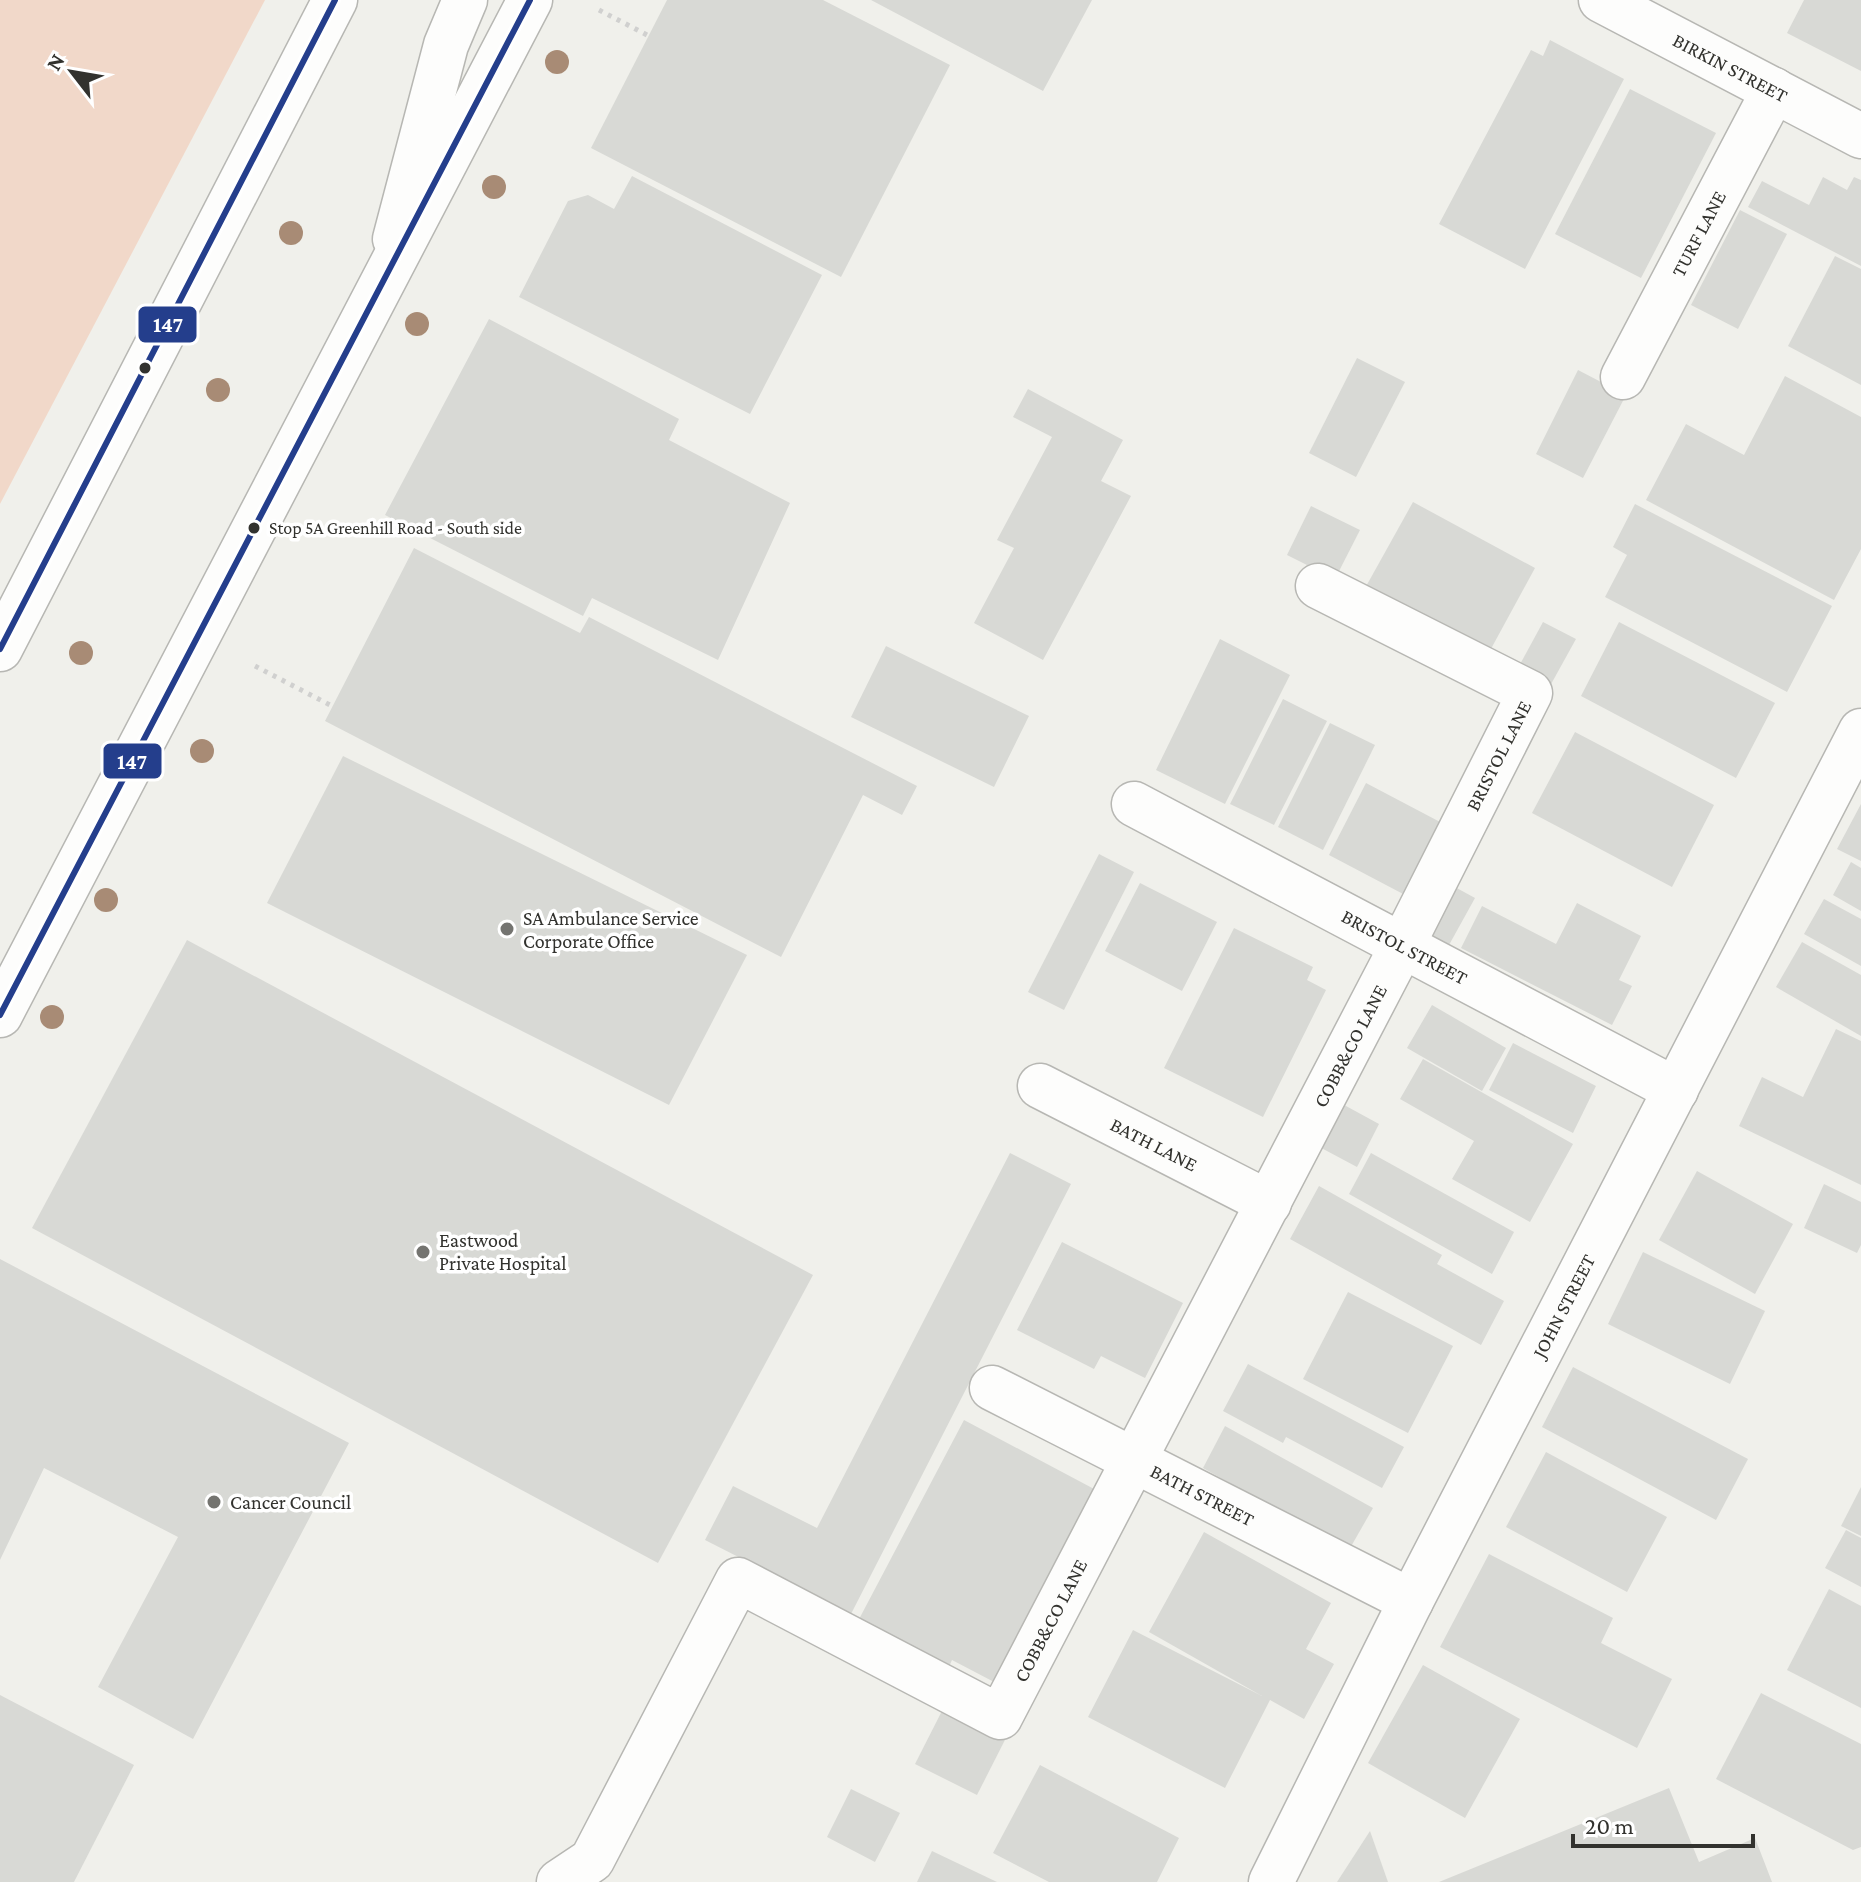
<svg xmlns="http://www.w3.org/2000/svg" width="1861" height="1882" viewBox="0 0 1861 1882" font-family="'Crimson Pro',serif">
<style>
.green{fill:#f1d8c9}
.building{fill:#d8d9d5}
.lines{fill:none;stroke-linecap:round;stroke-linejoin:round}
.minor-casing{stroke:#b7b7b3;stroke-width:47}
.highway-casing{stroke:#b7b7b3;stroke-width:47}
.path{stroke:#d0d0cf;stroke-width:5;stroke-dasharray:4 6;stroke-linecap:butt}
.minor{stroke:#fdfdfc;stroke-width:44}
.highway{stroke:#fdfdfc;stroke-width:44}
.bus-1-casing{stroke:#fff;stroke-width:12}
.bus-1{stroke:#243e8c;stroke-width:6}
.tree{fill:#a88b75}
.bus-dot{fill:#32322e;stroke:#fff;stroke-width:3}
.poi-dot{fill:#747470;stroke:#fff;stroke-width:3}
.labels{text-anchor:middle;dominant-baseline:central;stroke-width:7;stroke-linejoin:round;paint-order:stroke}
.bus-label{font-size:18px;fill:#32322e;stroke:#fff;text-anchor:start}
.street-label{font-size:20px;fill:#32322e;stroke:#fff}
.poi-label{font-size:20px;fill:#32322e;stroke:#fff;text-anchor:start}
.line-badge{stroke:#fff;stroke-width:3}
.badge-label{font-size:22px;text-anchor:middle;font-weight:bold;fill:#fff}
</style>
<rect width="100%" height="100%" fill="#f0f0eb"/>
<path class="green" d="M0 0H265L0 504Z"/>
<g class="building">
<path d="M667 0H823L950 65 841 277 591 148Z"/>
<path d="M871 0H1092L1043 91Z"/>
<path d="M1804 0H1861V71L1787 33Z"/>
<path d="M1550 40 1624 79 1525 269 1439 224 1531 50 1543 56Z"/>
<path d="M1630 89 1716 133 1641 278 1555 234Z"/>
<path d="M632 176 822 275 750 414 519 297 568 201 588 195 614 209Z"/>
<path d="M1823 177 1847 190 1854 177 1861 180V266L1748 207 1762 181 1809 205Z"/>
<path d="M1740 210 1787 234 1738 329 1691 305Z"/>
<path d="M1835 256 1861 269V385L1788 346Z"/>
<path d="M489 319 679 419 669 440 790 503 718 660 592 598 583 616 385 515Z"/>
<path d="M1357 358 1405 382 1356 477 1309 453Z"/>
<path d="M1578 370 1626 395 1583 478 1536 454Z"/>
<path d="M1785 376 1861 417V549L1834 600 1646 500 1686 424 1744 455Z"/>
<path d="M1028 389 1123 440 1101 481 1131 496 1043 660 974 623 1014 548 997 540 1052 437 1013 417Z"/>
<path d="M1413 502 1535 568 1486 658 1364 590Z"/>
<path d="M1635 504 1832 606 1787 692 1605 597 1627 555 1613 547Z"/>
<path d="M1311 506 1360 530 1335 579 1287 555Z"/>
<path d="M414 548 580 633 589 617 917 786 914 792 902 815 863 795 781 957 325 721Z"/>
<path d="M1543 622 1576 639 1550 686 1518 668Z"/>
<path d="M1619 622 1775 703 1736 778 1581 696Z"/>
<path d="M1220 639 1290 675 1225 804 1156 770Z"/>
<path d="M886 646 1029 716 994 787 851 717Z"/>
<path d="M1283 699 1327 721 1274 825 1230 804Z"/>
<path d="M1330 723 1375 745 1323 850 1278 827Z"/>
<path d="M1575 732 1714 805 1672 887 1532 813Z"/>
<path d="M343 756 747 955 669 1105 267 903Z"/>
<path d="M1366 783 1442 823 1405 895 1329 855Z"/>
<path d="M1861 804V861L1837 849Z"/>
<path d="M1099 854 1134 872 1064 1010 1028 992Z"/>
<path d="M1851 862 1861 868V911L1833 895Z"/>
<path d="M1442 880 1475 898 1449 945 1416 927Z"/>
<path d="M1140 883 1217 922 1182 991 1105 951Z"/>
<path d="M1824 899 1861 919V966L1804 934Z"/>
<path d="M1577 903 1641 936 1619 980 1632 986 1612 1025 1461 948 1482 906 1556 944Z"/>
<path d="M1234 928 1313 967 1307 980 1326 990 1263 1117 1164 1068Z"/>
<path d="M187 940 813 1275 658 1563 32 1228Z"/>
<path d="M1802 942 1861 975V1036L1776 987Z"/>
<path d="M1432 1005 1506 1048 1482 1091 1407 1048Z"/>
<path d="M1836 1029 1861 1041V1185L1739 1126 1762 1077 1803 1097Z"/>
<path d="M1513 1043 1596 1086 1573 1133 1489 1090Z"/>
<path d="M1423 1059 1573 1144 1530 1222 1452 1179 1474 1141 1400 1099Z"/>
<path d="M1335 1100 1379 1124 1357 1167 1312 1143Z"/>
<path d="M1010 1153 1071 1184 851 1614 705 1540 733 1486 817 1528Z"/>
<path d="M1371 1153 1514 1232 1492 1274 1349 1194Z"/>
<path d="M1697 1171 1793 1224 1755 1294 1659 1240Z"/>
<path d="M1824 1184 1861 1202V1245L1857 1253 1804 1228Z"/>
<path d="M1319 1186 1442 1255 1437 1264 1504 1301 1481 1345 1290 1239Z"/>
<path d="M1062 1242 1183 1303 1145 1378 1101 1356 1094 1369 1017 1330Z"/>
<path d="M1643 1252 1765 1311 1730 1384 1608 1324Z"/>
<path d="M0 1259 349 1443 193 1739 98 1687 178 1537 44 1468 0 1560Z"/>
<path d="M1348 1292 1453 1346 1408 1433 1303 1379Z"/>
<path d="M1248 1364 1404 1447 1382 1488 1286 1437 1283 1443 1223 1411Z"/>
<path d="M1573 1367 1748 1459 1716 1520 1542 1427Z"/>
<path d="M964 1420 1096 1490 996 1683 952 1660 947 1671 857 1623Z"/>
<path d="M1225 1426 1373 1508 1349 1550 1203 1468Z"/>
<path d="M1546 1452 1667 1517 1627 1592 1506 1527Z"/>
<path d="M1861 1487V1536L1841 1526Z"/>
<path d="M1846 1530 1861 1538V1587L1825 1568Z"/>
<path d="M1204 1532 1331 1603 1306 1649 1334 1664 1304 1719 1270 1700 1225 1788 1088 1717 1133 1630 1262 1696 1149 1632Z"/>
<path d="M1489 1554 1613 1618 1601 1643 1672 1679 1637 1748 1440 1647Z"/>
<path d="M1829 1589 1861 1606V1708L1787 1670Z"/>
<path d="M1423 1665 1520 1719 1465 1818 1368 1763Z"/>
<path d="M1761 1693 1861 1744V1847L1853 1850 1716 1779Z"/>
<path d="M0 1695 134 1765 74 1882H0Z"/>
<path d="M946 1703 1008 1734 977 1795 915 1764Z"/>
<path d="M1040 1765 1179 1838 1157 1882H1049L993 1853Z"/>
<path d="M1669 1788 1699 1862 1755 1838 1772 1882H1439Z"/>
<path d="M851 1789 900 1813 875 1862 827 1837Z"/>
<path d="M1370 1831 1388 1882H1337Z"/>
<path d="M932 1851 997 1882H917Z"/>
</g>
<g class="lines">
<defs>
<g id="minor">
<path id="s1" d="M1601 0 1861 136"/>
<path d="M395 239 446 45 465 0"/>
<path id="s2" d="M1623 377 1774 90"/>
<path id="s3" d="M1134 804 1676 1090"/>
<path id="s4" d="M1040 1086 1269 1203"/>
<path id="s5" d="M992 1388 1411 1601"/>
<path id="s6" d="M559 1882 592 1860 738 1580 1000 1717 1402 946 1530 693 1318 586"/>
<path id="s7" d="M1271 1882 1411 1601 1861 731"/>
</g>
<g id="highway">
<path d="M0 649 335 0"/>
<path d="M0 1015 530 0"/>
</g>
</defs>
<use href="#minor" class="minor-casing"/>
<use href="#highway" class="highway-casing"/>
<g class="path">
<path d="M599 10 649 36"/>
<path d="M255 666 332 706"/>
</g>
<use href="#minor" class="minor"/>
<use href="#highway" class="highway"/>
<defs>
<g id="bus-1">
<path d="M0 649 335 0"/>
<path d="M0 1015 530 0"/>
</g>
</defs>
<use href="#bus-1" class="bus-1-casing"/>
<use href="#bus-1" class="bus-1"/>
</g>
<g class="tree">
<circle cx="557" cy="62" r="12"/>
<circle cx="494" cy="187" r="12"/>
<circle cx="291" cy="233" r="12"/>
<circle cx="417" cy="324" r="12"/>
<circle cx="218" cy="390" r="12"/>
<circle cx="81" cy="653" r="12"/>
<circle cx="202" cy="751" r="12"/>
<circle cx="106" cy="900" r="12"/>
<circle cx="52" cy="1017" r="12"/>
</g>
<g class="bus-dot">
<circle cx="145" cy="368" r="7"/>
<circle cx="254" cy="528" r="7"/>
</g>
<g class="poi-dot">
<circle cx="507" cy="929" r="8"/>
<circle cx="423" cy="1252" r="8"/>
<circle cx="214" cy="1502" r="8"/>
</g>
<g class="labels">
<g class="bus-label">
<text x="269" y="528">Stop 5A Greenhill Road - South side</text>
</g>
<g class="street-label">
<text stroke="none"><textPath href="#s1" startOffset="146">BIRKIN STREET</textPath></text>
<text stroke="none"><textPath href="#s2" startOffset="162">TURF LANE</textPath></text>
<text stroke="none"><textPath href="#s6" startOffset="1734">BRISTOL LANE</textPath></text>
<text stroke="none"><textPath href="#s3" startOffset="306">BRISTOL STREET</textPath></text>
<text stroke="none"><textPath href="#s6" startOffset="1408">COBB&amp;CO LANE</textPath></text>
<text stroke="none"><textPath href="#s4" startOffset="128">BATH LANE</textPath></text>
<text stroke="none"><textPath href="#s7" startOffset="646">JOHN STREET</textPath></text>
<text stroke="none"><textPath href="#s5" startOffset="236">BATH STREET</textPath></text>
<text stroke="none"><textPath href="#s6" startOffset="760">COBB&amp;CO LANE</textPath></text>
</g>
<g class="poi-label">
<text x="523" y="918">SA Ambulance Service<tspan x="523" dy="23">Corporate Office</tspan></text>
<text x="439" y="1240">Eastwood<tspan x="439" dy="23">Private Hospital</tspan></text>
<text x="230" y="1502">Cancer Council</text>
</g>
</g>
<g class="line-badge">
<rect x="137" y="305" width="61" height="39" rx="8" fill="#243e8c"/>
<rect x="102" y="742" width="61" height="38" rx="8" fill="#243e8c"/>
</g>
<g class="badge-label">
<text x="168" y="332">147</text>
<text x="132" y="769">147</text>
</g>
<g transform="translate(72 72) rotate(301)" stroke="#ffffff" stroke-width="6" paint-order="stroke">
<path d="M0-6L14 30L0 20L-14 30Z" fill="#32322e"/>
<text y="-12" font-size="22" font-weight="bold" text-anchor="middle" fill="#32322e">N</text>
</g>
<path d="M1573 1834v12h180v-12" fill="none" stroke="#32322e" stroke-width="4"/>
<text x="1585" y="1834" font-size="24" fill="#32322e" stroke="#ffffff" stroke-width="6" paint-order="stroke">20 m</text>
</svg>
